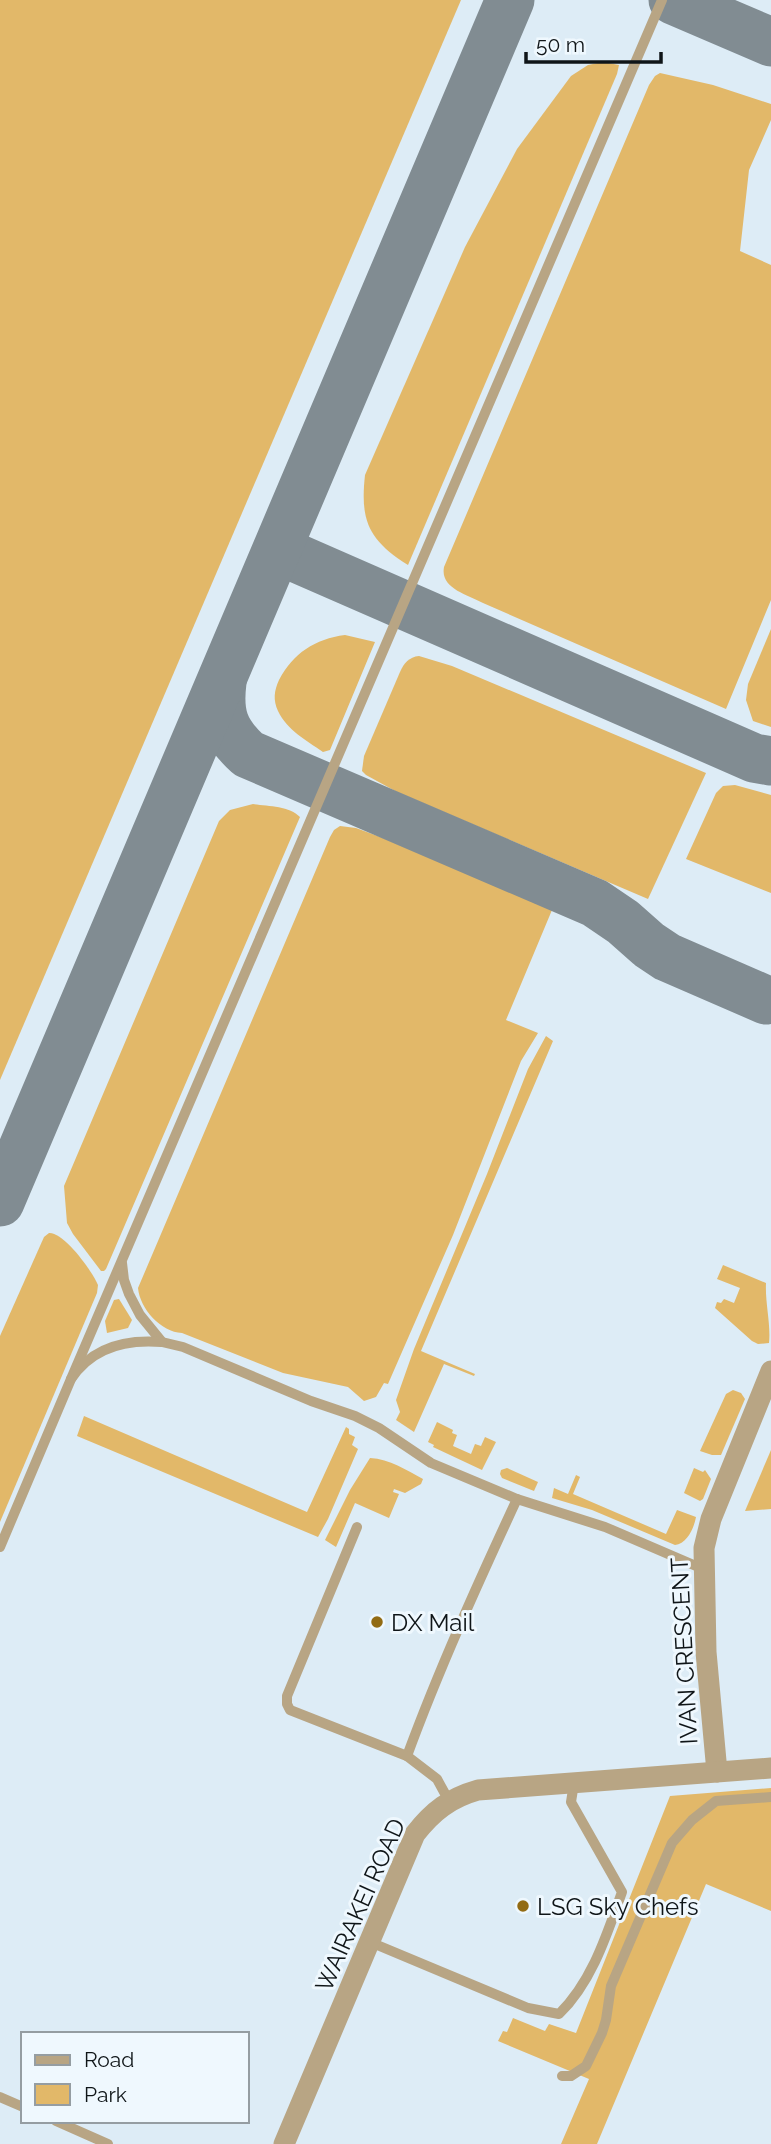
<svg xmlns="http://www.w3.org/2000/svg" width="771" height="2144" viewBox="0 0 771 2144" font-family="Raleway,sans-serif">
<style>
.green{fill:#e2b869}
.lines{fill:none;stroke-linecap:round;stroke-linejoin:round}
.taxiway{stroke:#818c92;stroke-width:49}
.service{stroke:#b8a584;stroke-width:10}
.minor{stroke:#b8a584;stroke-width:21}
.poi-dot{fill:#926b13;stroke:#eff8fe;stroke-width:2.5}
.labels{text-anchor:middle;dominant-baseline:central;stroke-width:6;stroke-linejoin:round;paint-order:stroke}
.poi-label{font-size:24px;fill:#0f1518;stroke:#eff8fe;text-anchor:start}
.street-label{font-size:24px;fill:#0f1518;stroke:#eff8fe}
</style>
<rect width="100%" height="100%" fill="#ddecf6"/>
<g class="green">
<path d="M0 0H461L0 1080Z"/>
<path d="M603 62 619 65 617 74 408 565C368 540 360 520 365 475L465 247 517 149 571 76 588 65Z"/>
<path d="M660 73 713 85 771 104V120L749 170 740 251 771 265V600L726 709 483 603C466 594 440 588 444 567L649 85 655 76Z"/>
<path d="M771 629V727L753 721 746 700 748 684Z"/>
<path d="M345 635 375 642 330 750 323 752C306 740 287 730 278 711 273 700 274 691 279 680 293 653 315 639 345 635Z"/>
<path d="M419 656 452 666 706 773 648 899 397 792 366 775 362 771 364 756 400 672C404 663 409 657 419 656Z"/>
<path d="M735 785 771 795V893L686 859 716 793 723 786Z"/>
<path d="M253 804C268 806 290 806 300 817L106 1269 104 1271H101L73 1234 67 1223 64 1186 219 821 230 810Z"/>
<path d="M340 826 356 828 383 838 552 910 506 1020 538 1033 521 1061 453 1235 388 1384 384 1383 376 1397 364 1401 348 1387 283 1373 182 1333C161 1332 140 1309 138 1288L330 837 334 830Z"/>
<path d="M546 1036 553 1041 421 1351 475 1374 474 1376 444 1364 414 1432 396 1420 400 1412 396 1400 414 1349 487 1174 528 1069Z"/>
<path d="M49 1233C64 1232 92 1271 98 1285L97 1293 0 1522V1336L44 1237Z"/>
<path d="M723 1265 766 1283C765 1303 771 1324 769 1343L758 1344 752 1341 715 1308 717 1302 721 1303 724 1299 734 1303 740 1288 717 1279Z"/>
<path d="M119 1299 132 1320 128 1328 107 1333 105 1321 114 1300Z"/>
<path d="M733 1390 741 1393 745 1399 721 1455H712L700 1451 726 1394Z"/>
<path d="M84 1416 307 1512 346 1427 349 1429V1434L355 1437 352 1445 358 1449 328 1519 318 1537 77 1436Z"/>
<path d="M437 1422 453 1430 452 1433 457 1435 453 1446 471 1454 475 1444 481 1446 485 1437 496 1442 482 1470 433 1447 434 1445 428 1442Z"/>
<path d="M771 1450V1509L745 1511Z"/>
<path d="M370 1458C390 1459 406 1470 423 1479L421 1484 405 1493 394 1489 393 1492 399 1494 389 1518 355 1503 336 1547 325 1540 350 1490Z"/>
<path d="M507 1468 538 1482 534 1491 502 1478 500 1474 501 1470Z"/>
<path d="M694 1468 703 1472 705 1470 711 1479 703 1499 700 1501 684 1493Z"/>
<path d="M576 1475 580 1477 573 1494 666 1534 677 1510 696 1517C694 1528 687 1544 675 1545L592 1510 552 1498 554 1488 568 1494Z"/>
<path d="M771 1788V1911L706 1884 597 2144H561L589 2079 498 2041 503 2031 507 2032 513 2018 545 2031 549 2024 576 2033 670 1796Z"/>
</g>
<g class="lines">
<g class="taxiway">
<path d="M673 0 771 42"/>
<path d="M278 550 754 758 771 761"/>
<path d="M222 682C218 715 224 732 248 754L595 903 623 922 649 945 667 957 766 1000"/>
<path d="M0 1202 510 0"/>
</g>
<g class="service">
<path d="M122 1263 124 1280 129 1294 140 1315 162 1342 183 1347 311 1401 355 1416 379 1428 431 1463 517 1499 605 1527 703 1569"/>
<path d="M71 1379 662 0"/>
<path d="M357 1527 287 1696V1704L290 1710 407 1756C439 1669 478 1583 517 1499"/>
<path d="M0 1547 71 1379C92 1347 126 1339 162 1342"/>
<path d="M407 1756 437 1779 449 1801"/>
<path d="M370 1942 528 2008 559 2014C592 1982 607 1934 622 1892L571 1802 574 1783"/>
<path d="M562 2076H571L586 2066 602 2033 606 2020 611 1986 672 1843 692 1820 716 1801 771 1797"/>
<path d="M0 2097 23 2107"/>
<path d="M56 2121 108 2144"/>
</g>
<g class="minor">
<path d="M717 1772 706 1652 704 1548 711 1519 771 1371"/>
<path d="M284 2144 415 1834C433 1811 450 1798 478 1790L771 1768"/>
</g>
</g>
<g class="poi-dot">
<circle cx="377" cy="1622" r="7"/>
<circle cx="523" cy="1906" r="7"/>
</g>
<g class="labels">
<g class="poi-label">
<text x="391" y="1622">DX Mail</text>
<text x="537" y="1906">LSG Sky Chefs</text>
</g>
<g class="street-label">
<text transform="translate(684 1651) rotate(-93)">IVAN CRESCENT</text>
<text transform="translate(360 1905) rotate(-66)">WAIRAKEI ROAD</text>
</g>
</g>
<rect x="21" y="2032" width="228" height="91" fill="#eff8fe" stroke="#959da2" stroke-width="2"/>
<rect x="35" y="2055" width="35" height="10" fill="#b8a584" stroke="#959da2" stroke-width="2"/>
<text x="84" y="2067" font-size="21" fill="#0f1518">Road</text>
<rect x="35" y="2084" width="35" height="21" fill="#e2b869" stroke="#959da2" stroke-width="2"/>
<text x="84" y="2102" font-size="21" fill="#0f1518">Park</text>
<path d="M526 52v10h135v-10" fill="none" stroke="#0f1518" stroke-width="3.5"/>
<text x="536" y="52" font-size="21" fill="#0f1518" stroke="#eff8fe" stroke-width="5" paint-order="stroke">50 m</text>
</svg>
